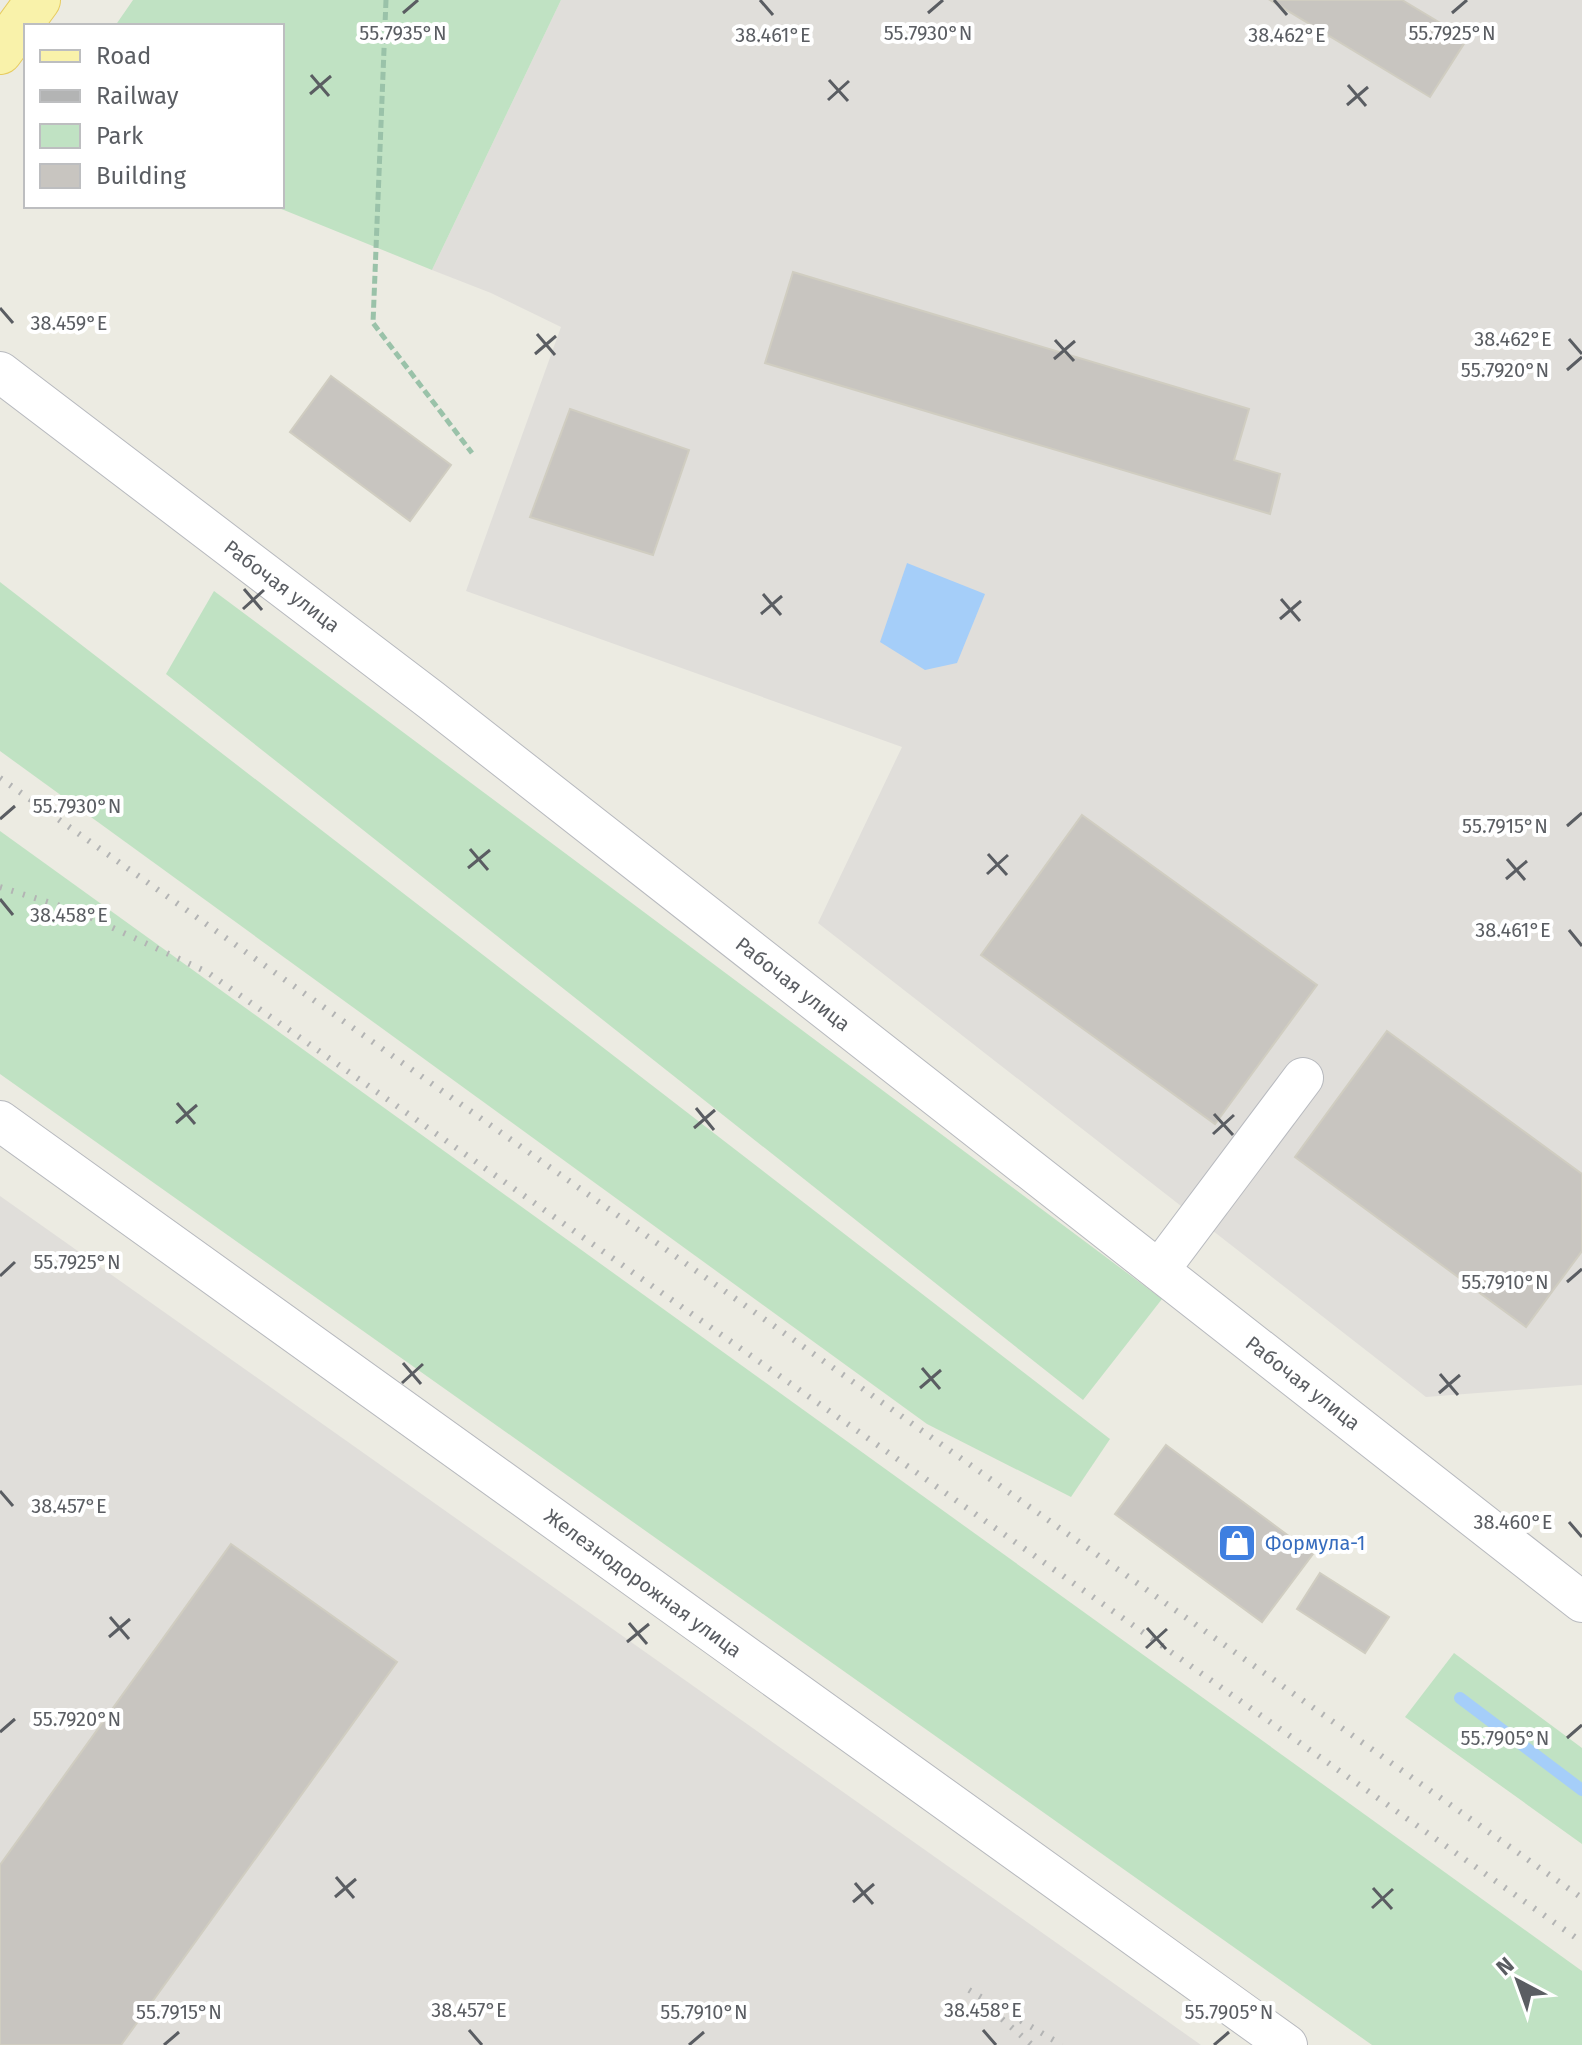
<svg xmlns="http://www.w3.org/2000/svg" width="1582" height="2045" viewBox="0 0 1582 2045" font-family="'Fira Sans',sans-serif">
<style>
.industrial{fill:#e0deda}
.green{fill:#c0e2c3}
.water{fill:#a5cef9}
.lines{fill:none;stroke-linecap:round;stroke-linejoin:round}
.stream{stroke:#a5cef9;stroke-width:12}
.building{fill:#c8c5c0;stroke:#d0cdc1;stroke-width:2}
.minor-casing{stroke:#b7b9be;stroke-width:42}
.major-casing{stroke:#e7cc60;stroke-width:46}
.path{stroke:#9ac2a9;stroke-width:5;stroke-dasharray:8 4;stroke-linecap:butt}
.minor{stroke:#fff;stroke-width:40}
.major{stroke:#f9f2aa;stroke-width:44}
.rail{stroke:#b3b4b4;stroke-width:6;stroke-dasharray:2 10;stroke-linecap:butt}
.ticks{fill:none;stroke:#5a5d62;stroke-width:3}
.labels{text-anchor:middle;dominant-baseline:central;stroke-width:8;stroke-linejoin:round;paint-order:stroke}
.street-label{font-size:20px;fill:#5a5d62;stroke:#fff}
.shop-label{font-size:20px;fill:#366cbe;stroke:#fff;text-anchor:start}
.ticks-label{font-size:20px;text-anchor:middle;fill:#5a5d62;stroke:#fff;stroke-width:8;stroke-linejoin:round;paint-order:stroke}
</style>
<rect width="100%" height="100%" fill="#ecebe2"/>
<g class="industrial">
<path d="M561 0H1582V1385L1426 1397 818 923 902 747 466 591 561 327 491 293 432 270Z"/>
<path d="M0 1196 1201 2045H0Z"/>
</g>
<g class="green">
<path d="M133 0H561L432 270 274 206H282V26H115Z"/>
<path d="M0 582 1110 1439 1071 1497 927 1424 0 751Z"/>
<path d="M214 591 1162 1299 1083 1400 166 674Z"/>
<path d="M0 831 1582 1971V2045H1372L0 1074Z"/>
<path d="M1454 1653 1582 1748V1844L1405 1717Z"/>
</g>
<path class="water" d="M907 563 985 594 957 663 925 670 880 642Z"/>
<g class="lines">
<path class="stream" d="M1460 1698 1582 1790"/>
</g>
<g class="building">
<path d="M1270 0H1402L1467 39 1430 97Z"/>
<path d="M793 272 1249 409 1234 460 1280 474 1270 514 765 363Z"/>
<path d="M331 376 451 465 410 521 290 432Z"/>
<path d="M570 409 689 450 653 555 530 517Z"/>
<path d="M1082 815 1317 985 1215 1124 981 955Z"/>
<path d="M1387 1031 1582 1174V1251L1526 1327 1295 1157Z"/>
<path d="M1166 1445 1313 1554 1262 1622 1115 1514Z"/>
<path d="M231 1544 397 1662 121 2045H0V1865Z"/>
<path d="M1320 1573 1389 1617 1365 1653 1297 1609Z"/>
</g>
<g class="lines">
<defs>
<g id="minor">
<path d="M0 372 431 700 1582 1602"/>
<path d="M0 1121 1287 2045"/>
<path d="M1159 1270 1303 1078"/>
</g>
<path id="major" d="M0 52 38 0"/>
</defs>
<use href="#minor" class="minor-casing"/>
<use href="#major" class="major-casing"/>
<path class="path" d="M386 0 373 323 472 453"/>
<use href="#minor" class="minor"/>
<use href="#major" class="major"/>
<g class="rail">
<path d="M0 778 1582 1898"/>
<path d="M0 887 79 912 207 972 1582 1942"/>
<path d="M969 1990 1062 2045"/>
<path d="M1002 2019 1032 2045"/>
</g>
</g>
<path class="ticks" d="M760 0 773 15M1274 0 1287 15M403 13 418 0M928 13 943 0M1452 13 1467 0M311 75 329 96M829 80 848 101M1348 85 1366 106M310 94 331 76M828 100 849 81M1347 105 1368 87M0 308 13 323M537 334 555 355M1569 339 1582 354M1055 340 1074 361M535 354 556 336M1054 359 1075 341M1567 370 1582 357M244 589 262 610M763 594 781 615M1281 599 1300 621M243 609 264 590M761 614 782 596M1280 619 1301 601M0 819 15 806M1567 826 1582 813M470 849 488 870M988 854 1007 875M1507 859 1525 880M468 868 490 850M987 874 1008 855M1506 879 1527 861M0 899 13 915M1569 930 1582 946M177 1103 195 1124M696 1108 714 1130M1214 1114 1233 1135M176 1123 197 1105M694 1128 715 1110M1213 1134 1234 1115M0 1276 15 1262M1567 1282 1582 1269M403 1363 421 1384M922 1368 940 1389M1440 1374 1458 1395M402 1383 423 1364M920 1388 941 1370M1439 1393 1460 1375M0 1491 13 1506M1569 1522 1582 1537M110 1617 129 1639M629 1623 647 1644M1147 1628 1166 1649M109 1637 130 1619M627 1642 649 1624M1146 1648 1167 1629M0 1732 15 1719M1567 1738 1582 1725M336 1877 354 1898M855 1883 873 1904M1373 1888 1392 1909M335 1897 356 1879M853 1902 874 1884M1372 1908 1393 1889M469 2030 482 2045M983 2030 996 2045M164 2045 179 2032M689 2045 704 2032M1214 2045 1229 2032"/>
<defs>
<symbol id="shop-square" viewBox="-11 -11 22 22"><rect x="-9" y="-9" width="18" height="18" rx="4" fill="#3f7fe0" stroke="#fff"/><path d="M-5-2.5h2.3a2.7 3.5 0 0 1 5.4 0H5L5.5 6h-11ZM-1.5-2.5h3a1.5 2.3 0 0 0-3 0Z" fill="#fff"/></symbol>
</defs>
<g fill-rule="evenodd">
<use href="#shop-square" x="1215" y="1521" width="44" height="44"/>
</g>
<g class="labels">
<g class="street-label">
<text transform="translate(282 586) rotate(37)">Рабочая улица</text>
<text transform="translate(793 984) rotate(38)">Рабочая улица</text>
<text transform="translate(1303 1383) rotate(38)">Рабочая улица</text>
<text transform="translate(643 1583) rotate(36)">Железнодорожная улица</text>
</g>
<g class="shop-label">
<text x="1265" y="1543">Формула-1</text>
</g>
</g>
<g class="ticks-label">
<text x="403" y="40">55.7935°N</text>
<text x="928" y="40">55.7930°N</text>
<text x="1452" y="40">55.7925°N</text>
<text x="773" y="42">38.461°E</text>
<text x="1287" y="42">38.462°E</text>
<text x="69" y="330">38.459°E</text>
<text x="1513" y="346">38.462°E</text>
<text x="1505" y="377">55.7920°N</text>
<text x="77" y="813">55.7930°N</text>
<text x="1505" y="833">55.7915°N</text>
<text x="69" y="922">38.458°E</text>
<text x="1513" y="937">38.461°E</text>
<text x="77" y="1269">55.7925°N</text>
<text x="1505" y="1289">55.7910°N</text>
<text x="69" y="1513">38.457°E</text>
<text x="1513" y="1529">38.460°E</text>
<text x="77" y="1726">55.7920°N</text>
<text x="1505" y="1745">55.7905°N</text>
<text x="469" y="2017">38.457°E</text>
<text x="983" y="2017">38.458°E</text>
<text x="179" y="2019">55.7915°N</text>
<text x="704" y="2019">55.7910°N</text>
<text x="1229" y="2019">55.7905°N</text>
</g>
<rect x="24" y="24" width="260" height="184" fill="#ffffff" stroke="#bdbec0" stroke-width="2"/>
<rect x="40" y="50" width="40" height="12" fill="#f9f2aa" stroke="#bdbec0" stroke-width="2"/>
<text x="96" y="64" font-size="24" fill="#5a5d62">Road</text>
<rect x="40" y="90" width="40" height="12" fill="#b3b4b4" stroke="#bdbec0" stroke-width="2"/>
<text x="96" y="104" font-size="24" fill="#5a5d62">Railway</text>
<rect x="40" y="124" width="40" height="24" fill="#c0e2c3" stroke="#bdbec0" stroke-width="2"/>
<text x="96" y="144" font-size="24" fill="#5a5d62">Park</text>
<rect x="40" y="164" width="40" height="24" fill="#c8c5c0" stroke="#bdbec0" stroke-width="2"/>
<text x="96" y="184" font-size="24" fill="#5a5d62">Building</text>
<g transform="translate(1518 1981) rotate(319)" stroke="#ffffff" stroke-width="6" paint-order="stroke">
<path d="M0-6L14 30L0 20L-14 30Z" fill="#5a5d62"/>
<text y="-12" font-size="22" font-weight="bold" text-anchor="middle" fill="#5a5d62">N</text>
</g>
</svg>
